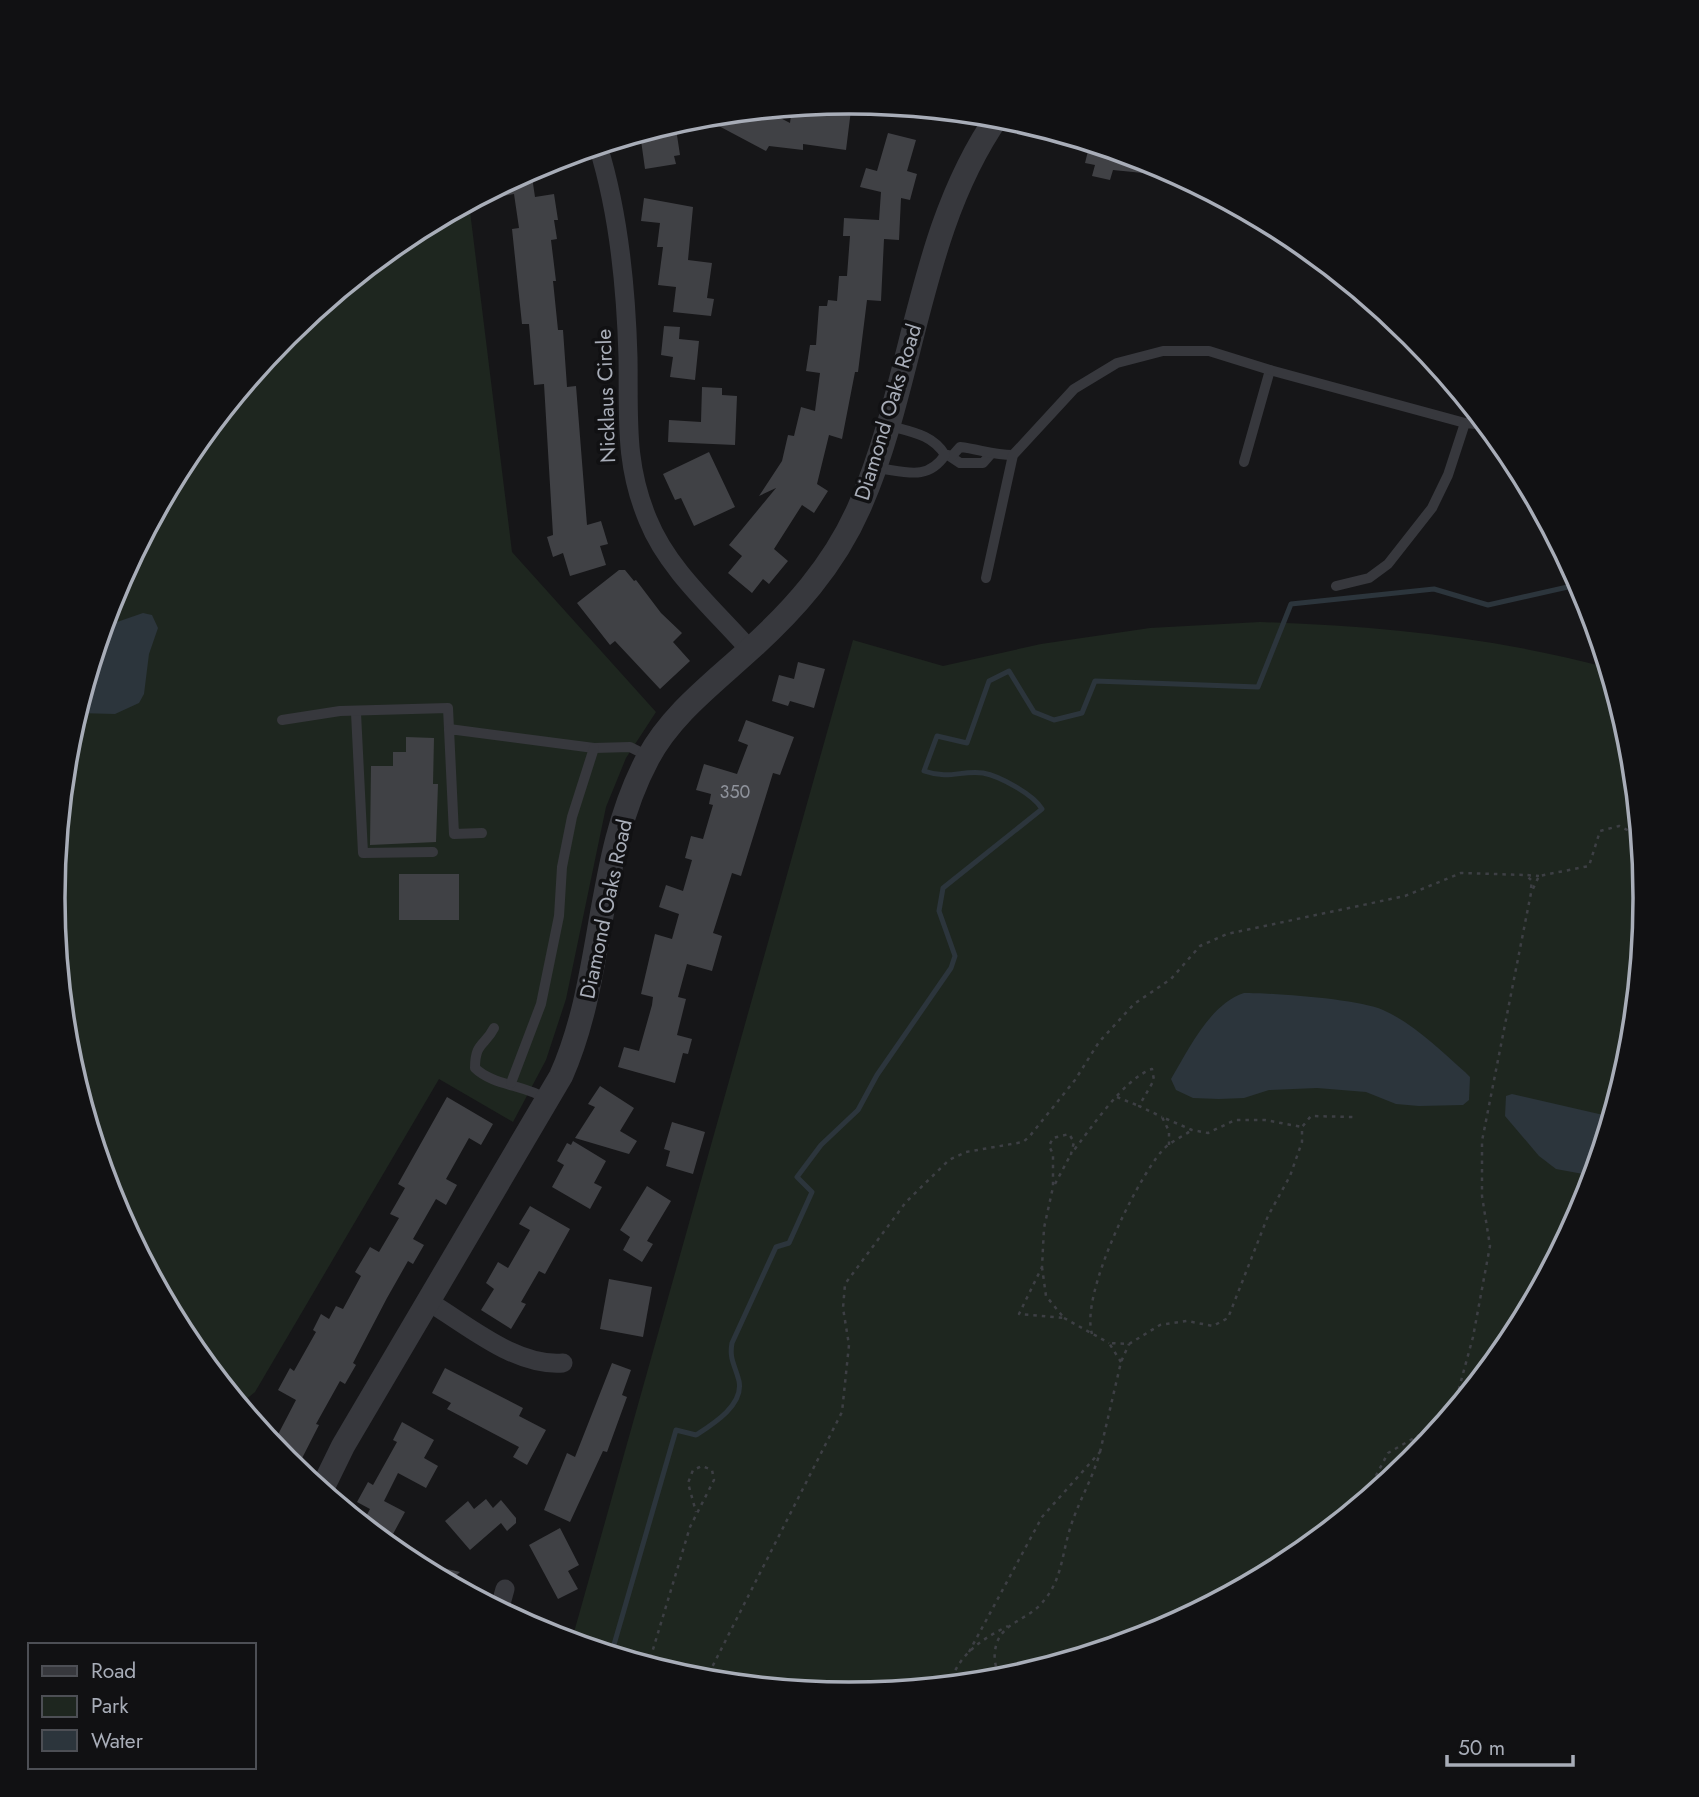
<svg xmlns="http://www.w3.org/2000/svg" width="1699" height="1797" viewBox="0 0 1699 1797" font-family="Jost,sans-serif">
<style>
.green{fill:#1e261f}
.water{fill:#2c353c}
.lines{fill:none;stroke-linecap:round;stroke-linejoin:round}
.stream{stroke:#2c353c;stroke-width:5}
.building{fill:#404145}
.path{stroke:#3d3f44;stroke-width:2.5;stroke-dasharray:3.5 5;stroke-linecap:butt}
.service{stroke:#37383d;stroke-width:10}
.minor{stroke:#37383d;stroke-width:19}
.tertiary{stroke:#37383d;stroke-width:24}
.labels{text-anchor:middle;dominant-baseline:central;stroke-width:7;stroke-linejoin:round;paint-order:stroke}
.number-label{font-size:18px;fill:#8e929b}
.street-label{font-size:21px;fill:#a8adb8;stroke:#111113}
.rim{fill:none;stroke:#a8adb8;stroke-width:3.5}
</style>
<rect width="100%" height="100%" fill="#161618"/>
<g class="green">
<path d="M469 203 512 552 656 712 626 758 606 807 566 999 546 1060 513 1122 439 1079 255 1392 239 1405 187 1341 113 1203 68 1054 53 898 68 743 113 593 187 455 200 447 198 442 286 335 407 236Z"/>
<path d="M1260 622C1378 626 1493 637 1608 668L1631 743 1646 899 1631 1054 1586 1204 1567 1239 1512 1342 1413 1462 1292 1561 1154 1635 1005 1680 849 1695 694 1680 571 1643 853 640 943 666 1041 644 1150 628Z"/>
</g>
<g class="water">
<path d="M143 613 152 615 158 628 149 654 144 694 139 703 115 714 77 713 104 622H117Z"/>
<path d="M1244 993C1274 993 1358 999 1383 1010 1413 1023 1441 1051 1465 1072L1470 1077 1469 1100 1463 1105 1419 1106 1396 1104 1366 1092 1317 1088 1269 1090 1244 1098 1219 1099 1193 1098 1176 1090 1171 1079C1189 1049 1210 1004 1244 993Z"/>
<path d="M1512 1094 1612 1117 1594 1176 1556 1169 1539 1156 1505 1116 1506 1096Z"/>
</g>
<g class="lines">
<path class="stream" d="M611 1655 676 1430 696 1435C713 1424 744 1405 739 1381 735 1365 729 1359 732 1343L776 1247 789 1243 812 1192 797 1177 821 1145 858 1110 877 1075 951 968 955 956 939 911 943 888 1042 809C1034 795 1000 776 983 773 961 770 950 780 924 771L937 736 967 743 989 681 1009 671 1034 712 1054 720 1082 713 1095 681 1258 687 1291 604 1434 589 1488 605 1581 584"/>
</g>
<g class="building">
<path d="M852 102 846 150 803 144V150L769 146 766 151 700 116 765 110 790 123 792 107 833 110 834 103Z"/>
<path d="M675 122 680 155 674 156 676 164 645 169 640 133Z"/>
<path d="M888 133 916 140 907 171 917 174 910 200 901 198 899 240 884 239 881 301 867 300 858 372H855L842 439 829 435 817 484 828 491 814 513 802 505 774 549 788 561 769 584 763 579 752 593 728 573 742 556 729 545 776 488 759 496 782 461 788 435 794 436 801 407 815 411 820 373 806 371 810 345H816L819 306H827L828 300 837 301 839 276H847L850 236H843L844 218 879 220 881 192 860 187 866 168 877 171Z"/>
<path d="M1090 143 1147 160 1143 173 1113 170 1110 180 1092 176 1095 165 1085 163Z"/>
<path d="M531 170 535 197 554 194 558 220H554L557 239 551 240 556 281H553L558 330H563L567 387 576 386 587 525 601 521 608 544 600 546 606 565 570 576 563 553 553 557 547 537 553 535 544 384 534 385 529 324H522L512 229 519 228 514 194 480 200 479 197Z"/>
<path d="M644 198 693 207 688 260 712 263 707 298 714 299 711 316 673 312 676 287 658 285 663 247H657L660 223 641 221Z"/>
<path d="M664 326 680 327 679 339 699 341 695 380 670 377 673 357 661 355Z"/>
<path d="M702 387 722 388V395L737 396 735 445 668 442 669 420 701 422Z"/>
<path d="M709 452 735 507 694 526 681 498 675 500 663 474Z"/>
<path d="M619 570H625L634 581 636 580 661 613 682 633 673 642 690 661 660 689 615 641 610 645 577 603Z"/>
<path d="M798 662 825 669 814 708 790 701 788 706 772 701 779 675 794 679Z"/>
<path d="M746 720 794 737 780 775 773 773 741 876 732 873 713 933 722 936 712 971 687 964 678 997 686 999 677 1035 692 1039 688 1054 683 1053 675 1083 618 1067 624 1047 639 1051 652 1005 653 997 641 994 655 934 672 939 679 914 659 907 666 885 683 891 692 860 685 858 691 836 703 839 713 805 709 804 711 794 696 790 704 764 737 774 748 745 738 741Z"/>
<path d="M406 737 434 738 433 784H438L436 842 370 845 371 766H393V752H406Z"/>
<rect x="399" y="874" width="60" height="46"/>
<path d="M600 1086 634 1108 620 1131 637 1141 629 1154 575 1138 595 1107 588 1104Z"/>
<path d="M447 1097 493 1124 481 1145 469 1138 446 1179 457 1185 446 1205 436 1199 413 1239 424 1245 413 1264 408 1261 387 1298 353 1363 356 1365 345 1384 340 1381 316 1424 319 1425 296 1470 272 1446 296 1400 278 1390 290 1368 294 1371 316 1332 313 1330 321 1314 329 1319 336 1306 343 1309 361 1276 355 1272 370 1247 379 1252 399 1218 390 1214 405 1188 398 1184Z"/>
<path d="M672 1122 705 1132 693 1174 666 1166 670 1151 664 1149Z"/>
<path d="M573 1141 606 1161 594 1183 602 1187 590 1209 552 1187 564 1165 557 1161 567 1143 571 1145Z"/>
<path d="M647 1186 671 1201 647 1241 653 1244 642 1262 623 1250 630 1237 620 1230Z"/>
<path d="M530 1206 570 1229 545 1274 539 1271 521 1302 526 1304 511 1329 481 1310 494 1289 486 1283 498 1262 508 1268 530 1230 519 1224Z"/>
<path d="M609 1279 652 1287 643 1337 600 1329Z"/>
<path d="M612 1363 631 1370 622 1395 627 1397 607 1452 603 1451 570 1522 544 1510 567 1453 575 1457Z"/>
<path d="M445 1368 523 1408 519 1416 546 1430 527 1465 513 1457 519 1447 447 1409 451 1403 432 1393Z"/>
<path d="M402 1422 434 1440 424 1458 438 1466 426 1488 398 1473 384 1501 405 1512 393 1534 390 1532 384 1542 362 1524 370 1509 357 1502 368 1482 373 1485 397 1442 393 1440Z"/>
<path d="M486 1499 493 1508 501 1500 516 1518V1523L507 1531 501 1523 470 1550 445 1521 468 1501 474 1509Z"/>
<path d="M560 1528 579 1565 568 1571 578 1589 558 1599 529 1545Z"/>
<path d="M418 1562 460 1572 448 1583 416 1566Z"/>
</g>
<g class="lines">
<g class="path">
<path d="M1531 888 1532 881 1526 875 1539 876"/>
<path d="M1117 1097 1139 1106"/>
<path d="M1169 1145V1131L1162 1117 1192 1130 1208 1133 1235 1120H1265L1302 1127"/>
<path d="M1055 1184 1071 1154"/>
<path d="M1042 1267 1046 1296 1064 1318 1019 1314 1042 1267 1044 1228 1053 1187V1154L1049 1146 1053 1138 1069 1134 1074 1142 1071 1154C1090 1130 1123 1079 1152 1069L1154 1080 1139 1106 1162 1117"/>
<path d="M1064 1318 1109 1343"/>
<path d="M1092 1334C1080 1295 1135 1183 1161 1152 1169 1142 1182 1137 1192 1130"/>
<path d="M1121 1362 1109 1343 1129 1344 1160 1325 1187 1321 1213 1326 1228 1318 1268 1216 1290 1176 1302 1142V1127L1311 1116 1353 1117"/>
<path d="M1452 1414 1473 1337 1490 1246 1482 1196V1141L1531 893 1539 876 1589 866 1600 831 1619 826 1640 836"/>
<path d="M1100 1452 1121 1362 1129 1344"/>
<path d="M1360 1506 1388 1453 1435 1426 1452 1411"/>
<path d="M969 1652 1042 1517 1100 1452C1092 1481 1076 1506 1069 1532 1061 1560 1061 1584 1039 1606 1026 1619 1006 1623 998 1640 992 1654 994 1670 1004 1680"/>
<path d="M648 1666 690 1527 714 1480 712 1470 702 1466 693 1470 688 1483 696 1512"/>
<path d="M705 1681 842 1412 849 1345 843 1308 845 1284 906 1202 949 1160 966 1152 1023 1142 1029 1137 1075 1080 1099 1042 1134 1004 1171 979 1200 946 1227 934 1405 896 1461 873 1526 875"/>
<path d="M955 1685 974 1683"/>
<path d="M949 1686C958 1655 980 1640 1008 1626"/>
</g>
<g class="service">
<path d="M948 455 960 463H983L990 455"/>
<path d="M952 456 960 447C979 449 993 455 1013 455"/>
<path d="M1244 462 1270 370"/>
<path d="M876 468C904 471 927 482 945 455 933 435 912 432 890 426"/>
<path d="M986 578 1013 455 1074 389 1117 363 1163 351H1209L1270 370 1465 423 1487 425"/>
<path d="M1336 586 1369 578 1388 564 1432 508 1448 475 1465 423"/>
<path d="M356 713 363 853 433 852"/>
<path d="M282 720 340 711 448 708 449 729"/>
<path d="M482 833 454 834 449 729 594 748 630 747 648 756"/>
<path d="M494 1028C485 1046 475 1042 475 1068 492 1085 524 1085 545 1098"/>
<path d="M511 1083 541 1004 559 916 562 867 572 817 594 748"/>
</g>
<g class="minor">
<path d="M598 146C619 213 626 287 628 357 629 417 624 463 648 520 668 570 715 610 750 650"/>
<path d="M429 1302C469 1326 516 1367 563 1363"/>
<path d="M499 1611 505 1589"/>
</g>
<path class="tertiary" d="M321 1491 343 1446 561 1076C606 975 595 856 648 758 671 715 711 685 747 652 793 611 834 565 859 508 915 381 917 232 998 116"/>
</g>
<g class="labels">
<g class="number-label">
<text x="735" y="792">350</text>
</g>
<g class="street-label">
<text transform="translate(606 396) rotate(-92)">Nicklaus Circle</text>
<text transform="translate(888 412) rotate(-73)">Diamond Oaks Road</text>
<text transform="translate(606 909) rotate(-78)">Diamond Oaks Road</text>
</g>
</g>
<path d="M0 0H1699V1797H0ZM65 898a784 784 0 1 1 1568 0a784 784 0 1 1-1568 0Z" fill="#111113" fill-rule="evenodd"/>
<path class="rim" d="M65 898a784 784 0 1 1 1568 0a784 784 0 1 1-1568 0Z"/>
<rect x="28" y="1643" width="228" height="126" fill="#111113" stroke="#4d4f55" stroke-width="2"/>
<rect x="42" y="1666" width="35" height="10" fill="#37383d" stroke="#4d4f55" stroke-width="2"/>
<text x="91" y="1678" font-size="21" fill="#a8adb8">Road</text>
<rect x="42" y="1696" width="35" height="21" fill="#1e261f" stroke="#4d4f55" stroke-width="2"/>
<text x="91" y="1713" font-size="21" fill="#a8adb8">Park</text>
<rect x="42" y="1730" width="35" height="21" fill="#2c353c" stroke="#4d4f55" stroke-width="2"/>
<text x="91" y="1748" font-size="21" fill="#a8adb8">Water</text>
<path d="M1447 1755v10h126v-10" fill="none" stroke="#a8adb8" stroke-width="3.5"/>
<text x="1458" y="1755" font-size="21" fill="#a8adb8" stroke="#111113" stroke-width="5" paint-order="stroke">50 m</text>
</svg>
